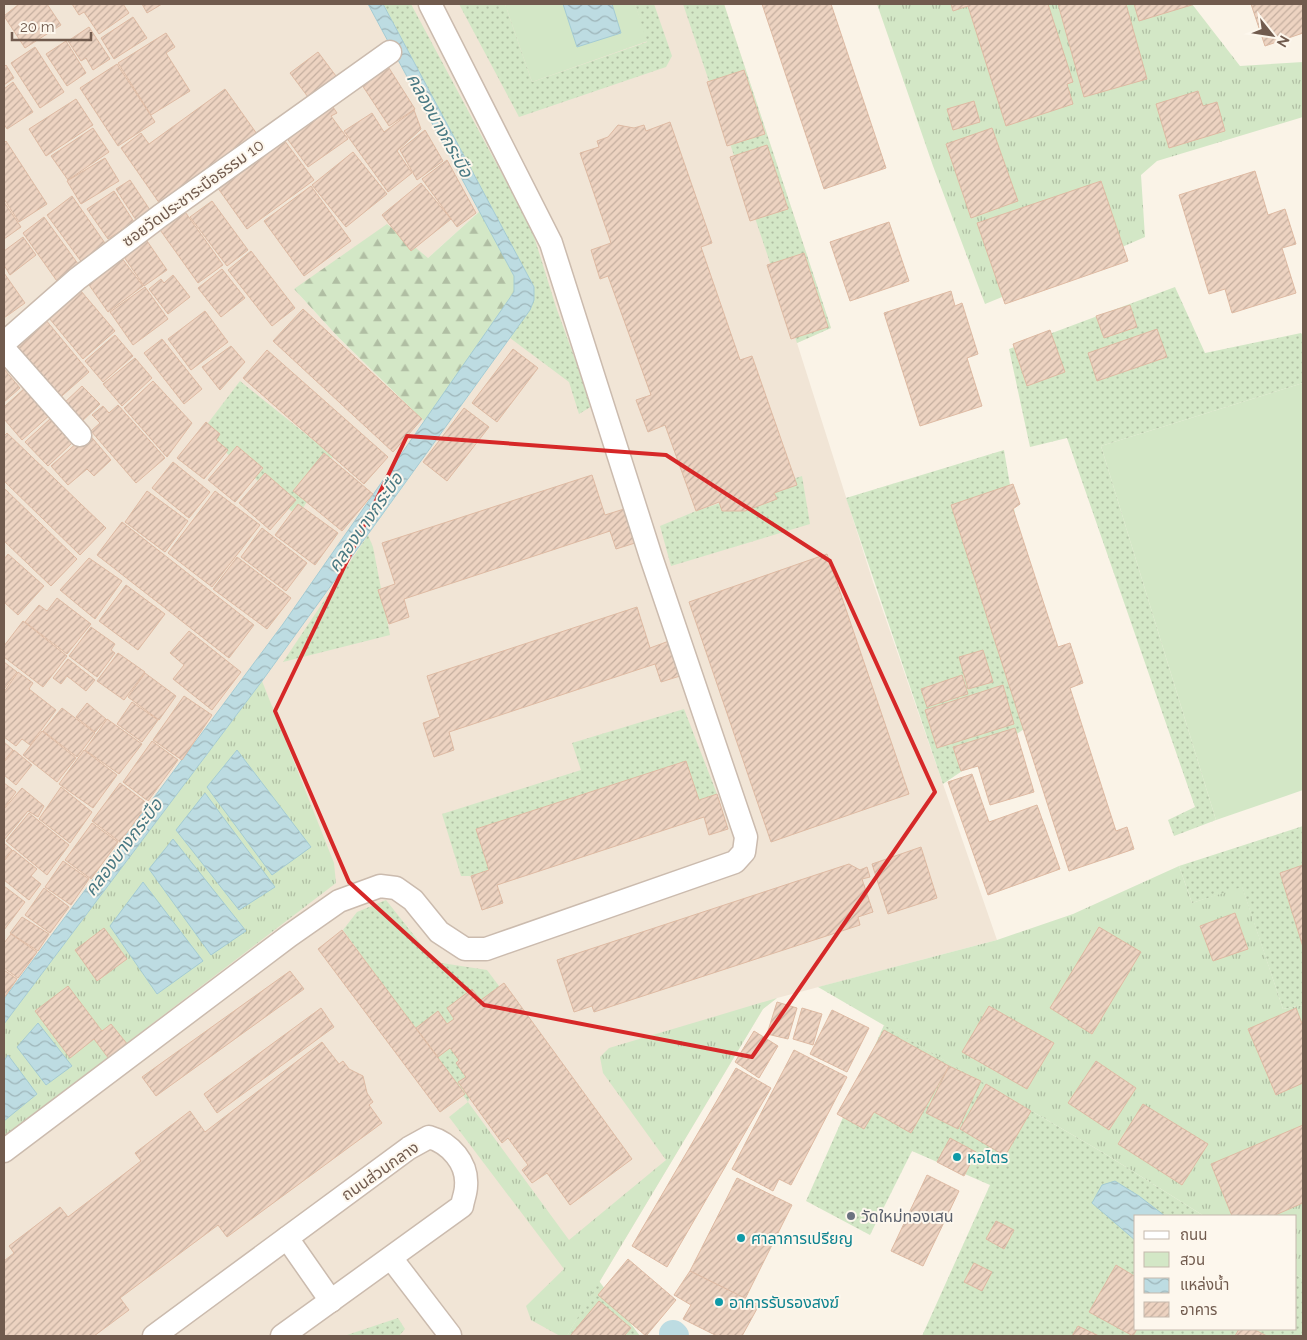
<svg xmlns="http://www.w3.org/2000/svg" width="1307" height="1340" viewBox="0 0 1307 1340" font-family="Raleway,'Noto Sans Thai',sans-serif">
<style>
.residential{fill:#f1e5d6}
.grass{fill:url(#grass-tufts)}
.forest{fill:url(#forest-firs)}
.park{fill:#d3e7c6}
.garden{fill:url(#garden-dots)}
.water{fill:url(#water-waves);stroke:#a4cbd3}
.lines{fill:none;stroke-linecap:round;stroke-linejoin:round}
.canal{stroke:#bddce2;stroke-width:28}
.building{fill:url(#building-hatch);stroke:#debaa3}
.minor-casing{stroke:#cbbbae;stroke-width:25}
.minor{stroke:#fff;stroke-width:22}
.marked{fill:none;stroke:#d62828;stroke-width:4;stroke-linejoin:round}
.culture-dot{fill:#0f9aa8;stroke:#fdf7ed;stroke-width:2}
.worship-dot{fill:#6b7280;stroke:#fdf7ed;stroke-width:2}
.labels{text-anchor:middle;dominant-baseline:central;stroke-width:4;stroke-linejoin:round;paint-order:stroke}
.street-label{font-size:16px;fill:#715b4e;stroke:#fdf7ed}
.culture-label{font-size:16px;fill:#0d838f;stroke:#fdf7ed;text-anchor:start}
.worship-label{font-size:16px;fill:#5b616d;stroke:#fdf7ed;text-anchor:start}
.water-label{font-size:18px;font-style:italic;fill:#497983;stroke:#fdf7ed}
</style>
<defs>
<pattern id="grass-tufts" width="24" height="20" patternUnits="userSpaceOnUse" patternTransform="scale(1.25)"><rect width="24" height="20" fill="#d3e7c6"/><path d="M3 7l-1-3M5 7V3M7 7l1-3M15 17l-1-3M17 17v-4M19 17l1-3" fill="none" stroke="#b0bea3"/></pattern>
<pattern id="forest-firs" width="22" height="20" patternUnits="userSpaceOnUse" patternTransform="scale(1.25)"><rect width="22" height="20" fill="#d3e7c6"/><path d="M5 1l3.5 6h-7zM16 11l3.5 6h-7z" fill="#b0bea3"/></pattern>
<pattern id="garden-dots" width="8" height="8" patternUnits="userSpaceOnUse" patternTransform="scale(1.25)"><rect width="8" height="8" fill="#d3e7c6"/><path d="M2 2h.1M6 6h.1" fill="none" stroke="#b0bea3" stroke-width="1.8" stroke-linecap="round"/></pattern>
<pattern id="water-waves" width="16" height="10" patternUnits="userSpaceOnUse" patternTransform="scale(1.25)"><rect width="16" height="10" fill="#bddce2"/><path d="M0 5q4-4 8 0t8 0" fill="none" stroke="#9eb5b9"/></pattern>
<pattern id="building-hatch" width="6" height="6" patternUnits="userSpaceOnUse" patternTransform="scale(1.25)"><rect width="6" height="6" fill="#edd3c1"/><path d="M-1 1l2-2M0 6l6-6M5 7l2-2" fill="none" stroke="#c4ae9f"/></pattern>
</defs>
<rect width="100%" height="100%" fill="#faf3e7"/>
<g class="residential">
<path d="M4 4H368L480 211 428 258 294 289 339 338 425 422 283 624 4 999Z"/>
<path d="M383 4H724L831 328 797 343 873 582 997 940 777 998 763 1009 567 1336H4V1024L262 681 530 310 534 287Z"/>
</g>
<g class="grass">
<path d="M877 4H1192L1240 66 1303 62V117L1157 161 1141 175 1145 237 1122 247 1101 181 1001 217 1007 295 985 304 933 166Z"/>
<path d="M262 681 334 863 336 883 4 1137V1024Z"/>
<path d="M1179 866 1192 903 1242 886 1283 1009 1303 1005V1279L1296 1275V1216H1204L1102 1152 818 987 997 940 1073 914Z"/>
<path d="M777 998 763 1009 567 1336H560L531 1320 526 1306 564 1269 449 1117 468 1102 569 1240 666 1160 603 1073 600 1057 609 1048Z"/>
</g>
<path class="forest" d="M480 211 514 276V292L425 422 339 338 294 289 387 224 428 258Z"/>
<g class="park">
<path d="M505 4H635L648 41 532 82Z"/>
<path d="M1303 383V790L1216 820 1101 446Z"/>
</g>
<g class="garden">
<path d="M383 4H411L532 230 556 307 592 406 579 414 569 382 510 338C522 321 534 308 534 287Z"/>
<path d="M459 4H505L532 82 647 42 635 4H654L672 56 666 67 519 117Z"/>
<path d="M683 4H724L831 328 797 343Z"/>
<path d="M1175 287 1205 353 1301 333 1303 336V383L1101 446 1216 820 1174 836 1168 820 1195 807 1067 438 1030 447 1009 349Z"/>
<path d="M240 381 333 456 298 517 202 431Z"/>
<path d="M1004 450 1049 712 943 784 846 498Z"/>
<path d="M802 476 810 524 671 566 660 526 696 511Z"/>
<path d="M368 535 373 547 390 635 283 662Z"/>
<path d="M684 709 717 794 699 800 686 761 476 829 489 870 471 876H461L442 814 581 770 572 743Z"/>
<path d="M1303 826V1005L1283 1009 1242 887 1192 903 1179 866Z"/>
<path d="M386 900 435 962 487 970 508 998 468 1102 343 930 357 912Z"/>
<path d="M884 1025 1102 1152 1204 1216H1136V1329H1296V1275L1303 1279V1336H922L990 1185 912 1151 870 1235 806 1201Z"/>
<path d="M599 1281 640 1336H567Z"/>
<path d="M398 1318 405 1329 399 1336H344Z"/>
</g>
<g class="water">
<path d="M368 4H383L534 287V300L530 310 262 681 4 1024V999L283 624 514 292V276Z"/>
<path d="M563 4H612L621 33 577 47Z"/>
<path d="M237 750 311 847 272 875 207 787Z"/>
<path d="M205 793 275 887 239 910 176 830Z"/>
<path d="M173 839 246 931 211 955 149 869Z"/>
<path d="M143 882 203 961 157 994 110 926Z"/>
<path d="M38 1023 72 1066 46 1085 17 1047Z"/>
<path d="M8 1055 37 1094 4 1121V1061Z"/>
<path d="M1115 1181 1139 1196 1165 1216H1136V1241L1092 1203 1102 1185Z"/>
</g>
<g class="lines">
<path class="canal" d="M673 1334 675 1336"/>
</g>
<g class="building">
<path d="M19 4H47L61 25 25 48 4 16Z"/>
<path d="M72 4H123L129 13 99 34 84 12 79 15Z"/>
<path d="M142 4H162L147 13Z"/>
<path d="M762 4H831L886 168 824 189Z"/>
<path d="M951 4H1048L1073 82 1067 84 1073 104 1006 126 968 6 953 11Z"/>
<path d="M1058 4H1126L1147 79 1084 97Z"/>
<path d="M1134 4H1195L1139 21Z"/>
<path d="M1251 4H1303V33L1265 46Z"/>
<path d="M133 17 147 38 114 59 101 38Z"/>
<path d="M89 27 110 59 93 70 86 58 81 61 68 41Z"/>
<path d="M166 33 175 47 166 53 190 91 151 115 118 63Z"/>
<path d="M66 41 86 73 67 86 46 54Z"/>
<path d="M35 47 64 92 40 108 11 63Z"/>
<path d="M318 52 336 76 308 97 290 73Z"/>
<path d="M117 64 155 122 118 146 80 88Z"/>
<path d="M6 65 14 78 4 85V67Z"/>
<path d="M389 68 415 109 389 126 362 85Z"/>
<path d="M744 70 765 134 727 146 707 82Z"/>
<path d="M13 82 33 112 7 129 4 124V89Z"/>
<path d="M225 89 257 134 160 204 121 148 141 133 149 144Z"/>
<path d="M1198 91 1203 106 1217 102 1225 131 1169 148 1156 104Z"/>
<path d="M76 99 93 125 46 156 29 129Z"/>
<path d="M329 101 337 113 331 116 348 139 308 167 283 133Z"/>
<path d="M974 101 980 122 953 130 947 109Z"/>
<path d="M414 110 421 129 397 151 412 173 388 192 344 131 372 113 384 132Z"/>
<path d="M670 122 712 243 701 247 740 360 752 356 797 485 774 493 777 499 745 511H722L719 502 696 511 665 425 648 432 636 400 651 395 608 276 600 279 591 250 611 243 580 153 599 147 597 141 608 137 618 125 634 128 644 125 646 131Z"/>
<path d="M93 128 109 152 68 180 51 156Z"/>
<path d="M992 128 1018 201 971 218 946 144Z"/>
<path d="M425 130 443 161 417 180 400 150Z"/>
<path d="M281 136 314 180 247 229 215 184Z"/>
<path d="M6 141 47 204 19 222 4 199V143Z"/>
<path d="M767 145 788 209 750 221 730 157Z"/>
<path d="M353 152 387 194 346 227 312 185Z"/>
<path d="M105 158 119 181 81 204 67 181Z"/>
<path d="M447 160 476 213 457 227 422 179Z"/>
<path d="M1255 171 1268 215 1285 209 1296 244 1282 248 1296 293 1232 313 1225 289 1209 294 1179 195Z"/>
<path d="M130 180 150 210 136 220 116 189Z"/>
<path d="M1101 181 1128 261 1005 304 977 223Z"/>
<path d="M421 183 451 219 411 251 382 215Z"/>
<path d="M311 186 351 241 304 276 264 221Z"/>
<path d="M114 191 134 222 108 239 87 209Z"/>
<path d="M72 196 107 246 83 264 47 215Z"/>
<path d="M212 201 248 250 227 266 190 217Z"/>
<path d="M4 202 21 227 4 239Z"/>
<path d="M183 209 223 265 198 283 158 227Z"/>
<path d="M44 217 81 268 59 284 23 233Z"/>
<path d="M889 222 909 281 850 301 830 242Z"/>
<path d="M23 237 36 255 10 275 4 265V251Z"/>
<path d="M145 238 167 270 144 286 122 254Z"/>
<path d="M251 251 295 308 272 326 228 270Z"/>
<path d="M804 253 828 327 791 339 767 265Z"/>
<path d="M121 257 143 286 108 312 87 282Z"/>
<path d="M222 269 245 298 221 317 198 288Z"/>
<path d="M4 273 25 303 4 318Z"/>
<path d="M173 275 190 297 168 314 149 289 161 279 164 283Z"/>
<path d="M145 287 168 319 133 345 110 312Z"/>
<path d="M81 291 115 331 83 359 49 318Z"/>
<path d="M951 291 955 306 962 303 978 354 967 358 982 406 920 426 884 313Z"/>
<path d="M1130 305 1137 327 1104 338 1096 316Z"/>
<path d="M303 309 422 419 393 452 273 341Z"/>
<path d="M205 311 228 342 191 370 168 339Z"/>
<path d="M45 319 89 372 55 402 9 350Z"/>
<path d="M1157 329 1167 357 1097 381 1088 353Z"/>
<path d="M1050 330 1065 372 1027 386 1013 344Z"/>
<path d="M115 335 133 356 103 382 85 361Z"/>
<path d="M162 339 202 389 184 404 144 353Z"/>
<path d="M231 346 245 362 220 390 202 367Z"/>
<path d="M513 349 538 368 497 422 472 403Z"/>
<path d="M267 350 388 457 364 484 243 378Z"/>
<path d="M135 358 152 378 122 406 103 384Z"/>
<path d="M4 369 20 388 4 402Z"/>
<path d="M153 381 192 423 167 457 124 408Z"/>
<path d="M27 386 51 414 22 440 4 419V407Z"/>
<path d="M82 386 100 404 79 424 61 406Z"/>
<path d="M118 405 165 458 136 483 91 431 100 423 92 415 103 406 109 413Z"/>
<path d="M464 408 489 427 447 481 423 462Z"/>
<path d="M51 418 73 442 48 466 25 442Z"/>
<path d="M206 422 220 434 216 440 228 450 204 479 177 458Z"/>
<path d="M7 433 106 528 80 555 4 481V436Z"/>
<path d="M88 433 111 460 94 476 87 469 68 485 51 466Z"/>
<path d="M237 446 263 468 235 502 208 480Z"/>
<path d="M324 453 373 494 342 531 293 491Z"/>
<path d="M173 462 210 492 189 518 152 488Z"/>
<path d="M265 473 296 500 270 530 239 503Z"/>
<path d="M592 475 605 515 624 509 635 543 616 549 610 531 404 599 409 617 389 624 378 590 395 584 382 543Z"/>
<path d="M1013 484 1020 504 1013 509 1058 647 1070 643 1083 683 1070 688 1116 831 1127 827 1134 849 1069 871 951 505Z"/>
<path d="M4 488 77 559 51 586 4 541Z"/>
<path d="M147 491 188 521 165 552 125 522Z"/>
<path d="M215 491 260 525 212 587 168 553Z"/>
<path d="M298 504 338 533 315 565 275 535Z"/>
<path d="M122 522 254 625 229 658 97 555Z"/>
<path d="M262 528 307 563 286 591 241 557Z"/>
<path d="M8 554 44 586 18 615 4 602V559Z"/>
<path d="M827 554 909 794 771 842 689 602Z"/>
<path d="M237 557 291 598 267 629 213 589Z"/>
<path d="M89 558 122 581 95 619 60 590Z"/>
<path d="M126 585 165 614 138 650 99 621Z"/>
<path d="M57 598 91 624 67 654 25 622 39 605 47 611Z"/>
<path d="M637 607 650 648 669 641 680 676 661 682 655 664 449 732 454 750 434 757 423 723 440 717 427 676Z"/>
<path d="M23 621 67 656 43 687 4 657V646Z"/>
<path d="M91 627 115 644 111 650 115 653 97 677 69 656Z"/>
<path d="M189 631 241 672 212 710 173 679 184 665 170 653Z"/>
<path d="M983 650 993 682 968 689 959 657Z"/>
<path d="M118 653 145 672 124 700 97 681Z"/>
<path d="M68 659 95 680 86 691 67 676 61 684 53 678Z"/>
<path d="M4 662 17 672 4 689Z"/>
<path d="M18 672 33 683 29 689 56 710 30 745 22 739 16 746 4 737V692Z"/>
<path d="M145 673 176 696 159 720 128 697Z"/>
<path d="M962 675 968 694 927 707 921 689Z"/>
<path d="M1003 685 1014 724 937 748 925 710Z"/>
<path d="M184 696 212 715 182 760 153 740Z"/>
<path d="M132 702 158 720 142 742 117 724Z"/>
<path d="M87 703 106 719 95 732 76 717Z"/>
<path d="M62 708 95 733 77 757 43 731Z"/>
<path d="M107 719 142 744 119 774 85 750Z"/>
<path d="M1015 728 1034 792 990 805 978 766 961 771 953 747Z"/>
<path d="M42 731 76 758 57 782 23 755Z"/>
<path d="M152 741 178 760 148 801 123 782Z"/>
<path d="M4 742 13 750 4 761Z"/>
<path d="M14 750 32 765 16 785 4 775V762Z"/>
<path d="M84 750 117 775 93 808 59 784Z"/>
<path d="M686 761 699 800 717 794 728 829 709 835 704 817 497 885 503 903 482 910 471 876 489 870 476 829Z"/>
<path d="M972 774 989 822 1037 805 1060 869 988 895 948 782Z"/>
<path d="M4 783 16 792 4 808Z"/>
<path d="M120 783 148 804 120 842 92 821Z"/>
<path d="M61 787 92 812 70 843 39 819Z"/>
<path d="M22 788 44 806 38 817 28 811 4 840V809Z"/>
<path d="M29 813 69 845 47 875 6 841Z"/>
<path d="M92 823 118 842 91 879 65 860Z"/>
<path d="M4 843 12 850 4 860Z"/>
<path d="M921 847 937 898 888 914 872 864Z"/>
<path d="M13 850 37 869 31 876 41 884 29 900 4 880V861Z"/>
<path d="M63 861 89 879 71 905 45 887Z"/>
<path d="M849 864 860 870 867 867 870 877 862 879 873 912 858 917 860 925 594 1012 592 1006 574 1012 557 960Z"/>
<path d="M1303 865V947L1280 873Z"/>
<path d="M4 886 25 902 4 930Z"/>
<path d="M44 888 69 907 50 933 25 915Z"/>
<path d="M1235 913 1248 949 1213 961 1200 926Z"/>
<path d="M22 917 49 934 38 951 10 933Z"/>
<path d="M1099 927 1141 952 1092 1034 1050 1008Z"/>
<path d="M104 928 127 959 97 981 75 950Z"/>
<path d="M342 930 465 1094 440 1112 318 949Z"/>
<path d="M11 934 37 952 18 978 4 968V943Z"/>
<path d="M4 970 17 979 4 998Z"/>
<path d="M290 971 304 989 156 1096 142 1077Z"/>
<path d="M504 983 632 1159 570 1205 547 1173 532 1183 522 1170 528 1165 508 1138 502 1143 458 1082 466 1077 456 1063 459 1060 450 1048 438 1057 416 1028 438 1011 447 1024 454 1019 447 1008 472 989 481 1000Z"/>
<path d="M68 986 102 1031 111 1024 128 1045 109 1059 94 1039 70 1058 35 1011Z"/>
<path d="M777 1002 797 1008 788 1039 767 1034Z"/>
<path d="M989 1006 1054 1043 1027 1089 962 1052Z"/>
<path d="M321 1008 334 1027 217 1113 204 1094Z"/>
<path d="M802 1008 822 1014 813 1045 793 1039Z"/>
<path d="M1296 1008 1303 1026V1083L1276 1095 1248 1029Z"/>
<path d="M832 1010 869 1028 847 1072 810 1054Z"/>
<path d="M884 1030 949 1066 911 1133 874 1112 864 1129 837 1114Z"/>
<path d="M754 1031 778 1046 759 1078 735 1062Z"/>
<path d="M322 1042 339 1064 343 1061 349 1069 363 1076 367 1093 373 1102 369 1105 382 1123 227 1237 218 1225 120 1298 129 1310 94 1336H4V1261L14 1253 9 1246 60 1207 68 1217 141 1161 135 1153 190 1111 205 1132Z"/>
<path d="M794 1050 847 1077 791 1185 779 1179 773 1191 732 1169Z"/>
<path d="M1096 1061 1136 1088 1109 1130 1068 1103Z"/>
<path d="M949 1066 981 1081 958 1129 926 1113Z"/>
<path d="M736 1068 771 1088 667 1267 632 1246Z"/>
<path d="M986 1084 1031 1111 1005 1156 960 1129Z"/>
<path d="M1143 1104 1208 1144 1182 1185 1118 1144Z"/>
<path d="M1303 1125V1203L1273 1216H1232L1211 1164Z"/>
<path d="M950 1138 976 1152 964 1176 937 1162Z"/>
<path d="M927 1175 959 1191 923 1266 891 1251Z"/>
<path d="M737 1178 792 1205 745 1299 690 1271Z"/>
<path d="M996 1221 1014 1230 1004 1249 986 1239Z"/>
<path d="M628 1259 676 1300 646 1336 598 1295Z"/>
<path d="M974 1263 992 1272 982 1291 964 1282Z"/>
<path d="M1116 1265 1136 1277 1137 1329 1133 1336 1089 1312Z"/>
<path d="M690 1271 759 1305 742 1336H717L683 1319 691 1305 674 1295Z"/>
<path d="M599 1301 631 1328 624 1336H570Z"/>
<path d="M1078 1326 1099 1336H1072Z"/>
<path d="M1239 1329H1253L1267 1336H1235Z"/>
</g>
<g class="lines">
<defs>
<g id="minor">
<path d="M4 343 77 279 160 216 390 52"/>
<path d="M4 349 80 435"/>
<path d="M4 1151 289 936 339 901 380 886 396 888 413 900 439 932 465 949H486L735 862 744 852 746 837 651 557 551 243 430 4"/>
<path d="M287 1238 331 1301"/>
<path d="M391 1258 450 1335"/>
<path d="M154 1336 409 1148 429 1137C450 1143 468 1163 466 1186 466 1193 463 1199 462 1206L282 1336"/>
</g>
</defs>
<use href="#minor" class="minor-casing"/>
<use href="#minor" class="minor"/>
</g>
<path class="marked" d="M407 436 666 455 830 561 935 792 752 1057 484 1005 349 882 275 711Z"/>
<g class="culture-dot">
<circle cx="957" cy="1157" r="5"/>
<circle cx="741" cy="1238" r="5"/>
<circle cx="719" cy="1302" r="5"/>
</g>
<circle class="worship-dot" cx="851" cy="1216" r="5"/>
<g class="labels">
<g class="street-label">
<text transform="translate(193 193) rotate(-36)">ซอยวัดประชาระบือธรรม 10</text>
<text transform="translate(380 1171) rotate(-35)">ถนนส่วนกลาง</text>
</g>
<g class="culture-label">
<text x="967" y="1157">หอไตร</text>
<text x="751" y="1238">ศาลาการเปรียญ</text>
<text x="729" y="1302">อาคารรับรองสงฆ์</text>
</g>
<g class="worship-label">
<text x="861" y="1216">วัดใหม่ทองเสน</text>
</g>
<g class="water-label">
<text transform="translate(440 125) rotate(61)">คลองบางกระบือ</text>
<text transform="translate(365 522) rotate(-55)">คลองบางกระบือ</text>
<text transform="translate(123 847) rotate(-53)">คลองบางกระบือ</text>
</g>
</g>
<rect width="1307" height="1340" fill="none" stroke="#715b4e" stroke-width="10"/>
<rect x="1134" y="1215" width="162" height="115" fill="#fdf7ed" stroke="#c5b9ad"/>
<rect x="1144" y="1231" width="25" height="8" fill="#ffffff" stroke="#c5b9ad"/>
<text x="1180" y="1240" font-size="15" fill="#715b4e">ถนน</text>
<rect x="1144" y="1252" width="25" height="15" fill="#d3e7c6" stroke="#c5b9ad"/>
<text x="1180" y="1265" font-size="15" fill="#715b4e">สวน</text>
<rect x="1144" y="1278" width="25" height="15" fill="url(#water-waves)" stroke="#c5b9ad"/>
<text x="1180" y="1290" font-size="15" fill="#715b4e">แหล่งน้ำ</text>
<rect x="1144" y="1302" width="25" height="15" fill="url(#building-hatch)" stroke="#c5b9ad"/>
<text x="1180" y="1315" font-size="15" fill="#715b4e">อาคาร</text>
<g transform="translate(1272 35) rotate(120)" stroke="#fdf7ed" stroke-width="4" paint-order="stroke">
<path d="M0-4L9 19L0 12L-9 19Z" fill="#715b4e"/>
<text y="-8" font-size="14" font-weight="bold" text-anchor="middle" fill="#715b4e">N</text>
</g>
<path d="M12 32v8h79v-8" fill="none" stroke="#715b4e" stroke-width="2.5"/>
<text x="20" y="32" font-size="15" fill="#715b4e" stroke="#fdf7ed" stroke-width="4" paint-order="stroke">20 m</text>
</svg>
